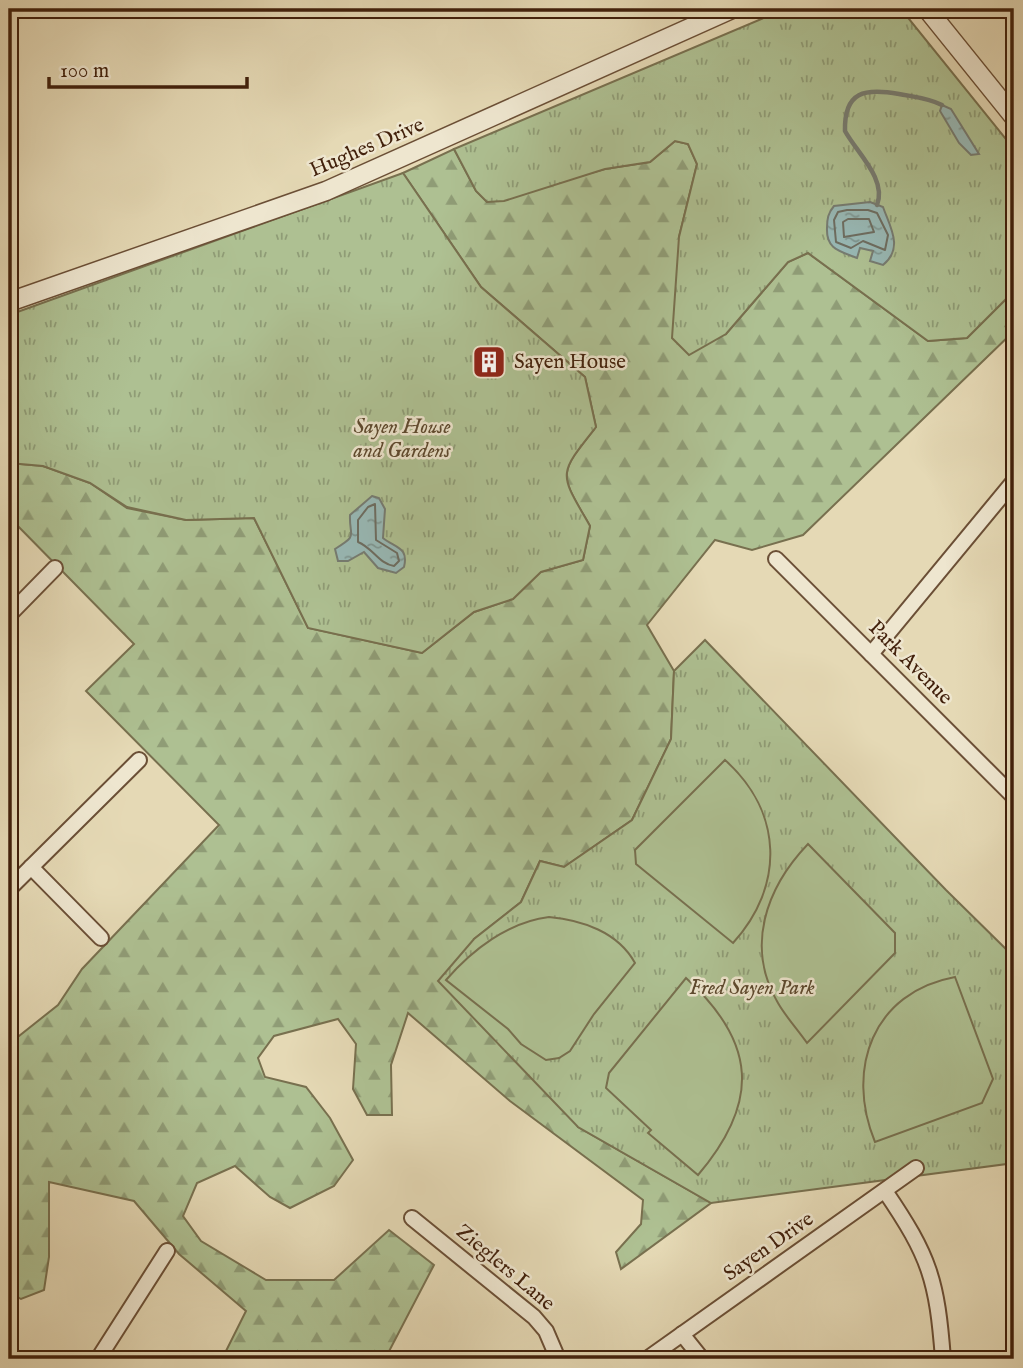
<svg xmlns="http://www.w3.org/2000/svg" width="1023" height="1368" viewBox="0 0 1023 1368" font-family="'IM FELL English',serif">
<style>
.forest{fill:url(#forest-firs);stroke:#78704f;stroke-width:2}
.park{fill:url(#park-tufts);stroke:#78704f;stroke-width:2}
.pitch{fill:#aec092;stroke:#78704f;stroke-width:2}
.water{fill:url(#water-ripples);stroke:#767c72;stroke-width:2}
.lines{fill:none;stroke-linecap:round;stroke-linejoin:round}
.shore{stroke:#6d6d61;stroke-width:2}
.stream{stroke:#767c72;stroke-width:4.5}
.minor-casing{stroke:#6b4f36;stroke-width:18}
.tertiary-casing{stroke:#6b4f36;stroke-width:21}
.minor{stroke:#eee6cf;stroke-width:14}
.tertiary{stroke:#eee6cf;stroke-width:18}
.labels{text-anchor:middle;dominant-baseline:central;stroke-width:5;stroke-linejoin:round;paint-order:stroke}
.street-label{font-size:21px;fill:#42210c;stroke:#eee6cf}
.poi-label{font-size:21px;fill:#42210c;stroke:#eee6cf;text-anchor:start}
.park-label{font-size:21px;font-style:italic;fill:#5d492e;stroke:#eee6cf}
</style>
<defs>
<pattern id="forest-firs" width="22" height="20" patternUnits="userSpaceOnUse" patternTransform="scale(1.75)"><rect width="22" height="20" fill="#aec092"/><path d="M5 1l3.5 6h-7zM16 11l3.5 6h-7z" fill="#8f9c76"/></pattern>
<pattern id="park-tufts" width="24" height="20" patternUnits="userSpaceOnUse" patternTransform="scale(1.75)"><rect width="24" height="20" fill="#aec092"/><path d="M3 7l-1-3M5 7V3M7 7l1-3M15 17l-1-3M17 17v-4M19 17l1-3" fill="none" stroke="#8f9c76"/></pattern>
<pattern id="water-ripples" width="26" height="14" patternUnits="userSpaceOnUse" patternTransform="scale(1.75)"><rect width="26" height="14" fill="#98b9b6"/><path d="M2 4q2-2 4 0t4 0M15 11q2-2 4 0t4 0" fill="none" stroke="#7e9692"/></pattern>
</defs>
<rect width="100%" height="100%" fill="#e5d9b5"/>
<filter id="stains"><feTurbulence type="fractalNoise" baseFrequency=".00286" numOctaves="4"/><feColorMatrix values="0 0 0 0 .2 0 0 0 0 .09 0 0 0 0 .02 0 0 0 .5 -.17"/></filter>
<radialGradient id="worn" r=".72"><stop offset=".6" stop-color="#630" stop-opacity="0"/><stop offset="1" stop-color="#630" stop-opacity=".3"/></radialGradient>
<path class="forest" d="M675 141 688 144 697 164 679 237 726 334 788 262 808 253 928 341 967 338 1014 291V331L803 535 752 550 715 540 647 625 674 671 671 739 632 820 564 867 540 861 521 902 474 939 578 1127 711 1203 621 1269 616 1252 641 1224 643 1200 510 1101 408 1013 391 1065 392 1115H367L353 1089 356 1044 338 1019 274 1036 258 1058 265 1077 306 1087 330 1118 353 1160 334 1186 290 1208 270 1197 235 1166 197 1183 183 1216 201 1241 266 1280H334L389 1230 434 1265 385 1359H222L246 1311 179 1254 134 1201 49 1182V1257L44 1290 21 1299 9 1292V1044L58 1005 82 969 219 825 86 691 134 644 9 517V463L43 466 90 483 127 508 186 520 254 518 308 628 422 653 474 612 513 599 540 572 583 560 590 526C559 472 557 476 596 427L585 377 481 287 403 173 454 149 476 191 487 202 605 169 650 162Z"/>
<g class="park">
<path d="M785 9H901L1014 149V291L967 338 928 341 808 253 788 262 726 334 689 355 672 338 679 237 697 164 688 144 675 141 650 162 605 169 504 201 487 202 476 191 454 149Z"/>
<path d="M403 173 481 287 585 377 596 427C557 476 559 472 590 526L583 560 541 572 513 599 474 612 422 653 308 628 254 518 186 520 127 507 90 483 43 466 9 463V315Z"/>
<path d="M705 640 946 890 1014 957V1163L711 1203 578 1127 438 981 474 939 521 902 540 861 564 867 632 820 671 739 674 671Z"/>
</g>
<g class="pitch">
<path d="M725 760C783 812 785 886 733 943L636 864 635 850Z"/>
<path d="M808 844 895 933V953L807 1043C798 1030 786 1017 778 1003 745 947 766 888 808 844Z"/>
<path d="M549 917C582 920 618 932 635 963L594 1014 570 1051 559 1058 546 1060 521 1044 508 1029 446 980C472 950 508 922 549 917Z"/>
<path d="M955 977 993 1079 982 1103 875 1142C845 1069 873 992 955 977Z"/>
<path d="M686 978C757 1043 760 1102 698 1175L648 1133 651 1130 606 1088 609 1073Z"/>
</g>
<g class="water">
<path d="M942 105 951 109 979 154 971 155 959 143 940 111Z"/>
<path d="M870 202 883 207C890 227 904 248 883 265L870 261 873 251 860 248 857 258C839 251 826 249 827 228 827 219 828 213 834 206Z"/>
<path d="M372 496 379 498 385 509 383 538C395 548 409 547 404 567L396 573 378 568 364 552 348 561H338L335 549C359 534 349 538 350 515Z"/>
</g>
<g class="lines">
<g class="shore">
<path d="M847 210H868L877 213 888 235 885 250 863 241 851 248 836 242 834 220 838 212Z"/>
<path d="M848 219H869L874 232 844 237 843 222Z"/>
<path d="M375 504 376 540 397 553 399 561 394 566C379 564 373 548 358 542V520L368 507Z"/>
</g>
<path class="stream" d="M877 205C887 179 857 153 845 131 844 91 865 88 899 94 915 97 928 98 942 105"/>
<defs>
<g id="minor">
<path d="M776 559 1014 797"/>
<path d="M9 615 55 568"/>
<path d="M871 654 1014 481"/>
<path d="M31 867 101 938"/>
<path d="M9 889 139 760"/>
<path d="M885 1191C930 1257 937 1280 943 1359"/>
<path d="M412 1218 534 1317 546 1331 558 1359"/>
<path d="M682 1334 702 1359"/>
<path d="M98 1359 167 1251"/>
<path d="M647 1359 916 1168"/>
</g>
<g id="tertiary">
<path d="M927 9 1014 117"/>
<path d="M9 302 326 191 732 9"/>
</g>
</defs>
<use href="#minor" class="minor-casing"/>
<use href="#tertiary" class="tertiary-casing"/>
<use href="#minor" class="minor"/>
<use href="#tertiary" class="tertiary"/>
</g>
<defs>
<symbol id="building-square" viewBox="-11 -11 22 22"><rect x="-9" y="-9" width="18" height="18" rx="4" fill="#8f2418" stroke="#eee6cf"/><path d="M-4-6H4V6H1V3H-1V6H-4ZM-2.5-4.3h1.7v1.8h-1.7ZM.8-4.3h1.7v1.8H.8ZM-2.5-1h1.7V.8h-1.7ZM.8-1h1.7V.8H.8Z" fill="#fff"/></symbol>
</defs>
<g fill-rule="evenodd">
<use href="#building-square" x="470" y="343" width="38" height="38"/>
</g>
<g class="labels">
<g class="street-label">
<text transform="translate(367 148) rotate(-23)">Hughes Drive</text>
<text transform="translate(910 663) rotate(45)">Park Avenue</text>
<text transform="translate(769 1247) rotate(-35)">Sayen Drive</text>
<text transform="translate(505 1268) rotate(40)">Zieglers Lane</text>
</g>
<g class="poi-label">
<text x="514" y="362">Sayen House</text>
</g>
<g class="park-label">
<text x="402" y="427">Sayen House<tspan x="402" dy="24">and Gardens</tspan></text>
<text x="752" y="988">Fred Sayen Park</text>
</g>
</g>
<rect width="1023" height="1368" fill="none" stroke="#e5d9b5" stroke-width="35"/>
<rect x="10" y="10" width="1002" height="1347" fill="none" stroke="#42210c" stroke-width="3.5"/>
<rect x="18" y="18" width="988" height="1333" fill="none" stroke="#42210c" stroke-width="2"/>
<path d="M49 77v10h198v-10" fill="none" stroke="#42210c" stroke-width="3.5"/>
<text x="60" y="77" font-size="21" fill="#42210c" stroke="#eee6cf" stroke-width="5" paint-order="stroke">100 m</text>
<rect width="100%" height="100%" filter="url(#stains)"/>
<rect width="100%" height="100%" fill="url(#worn)"/>
</svg>
